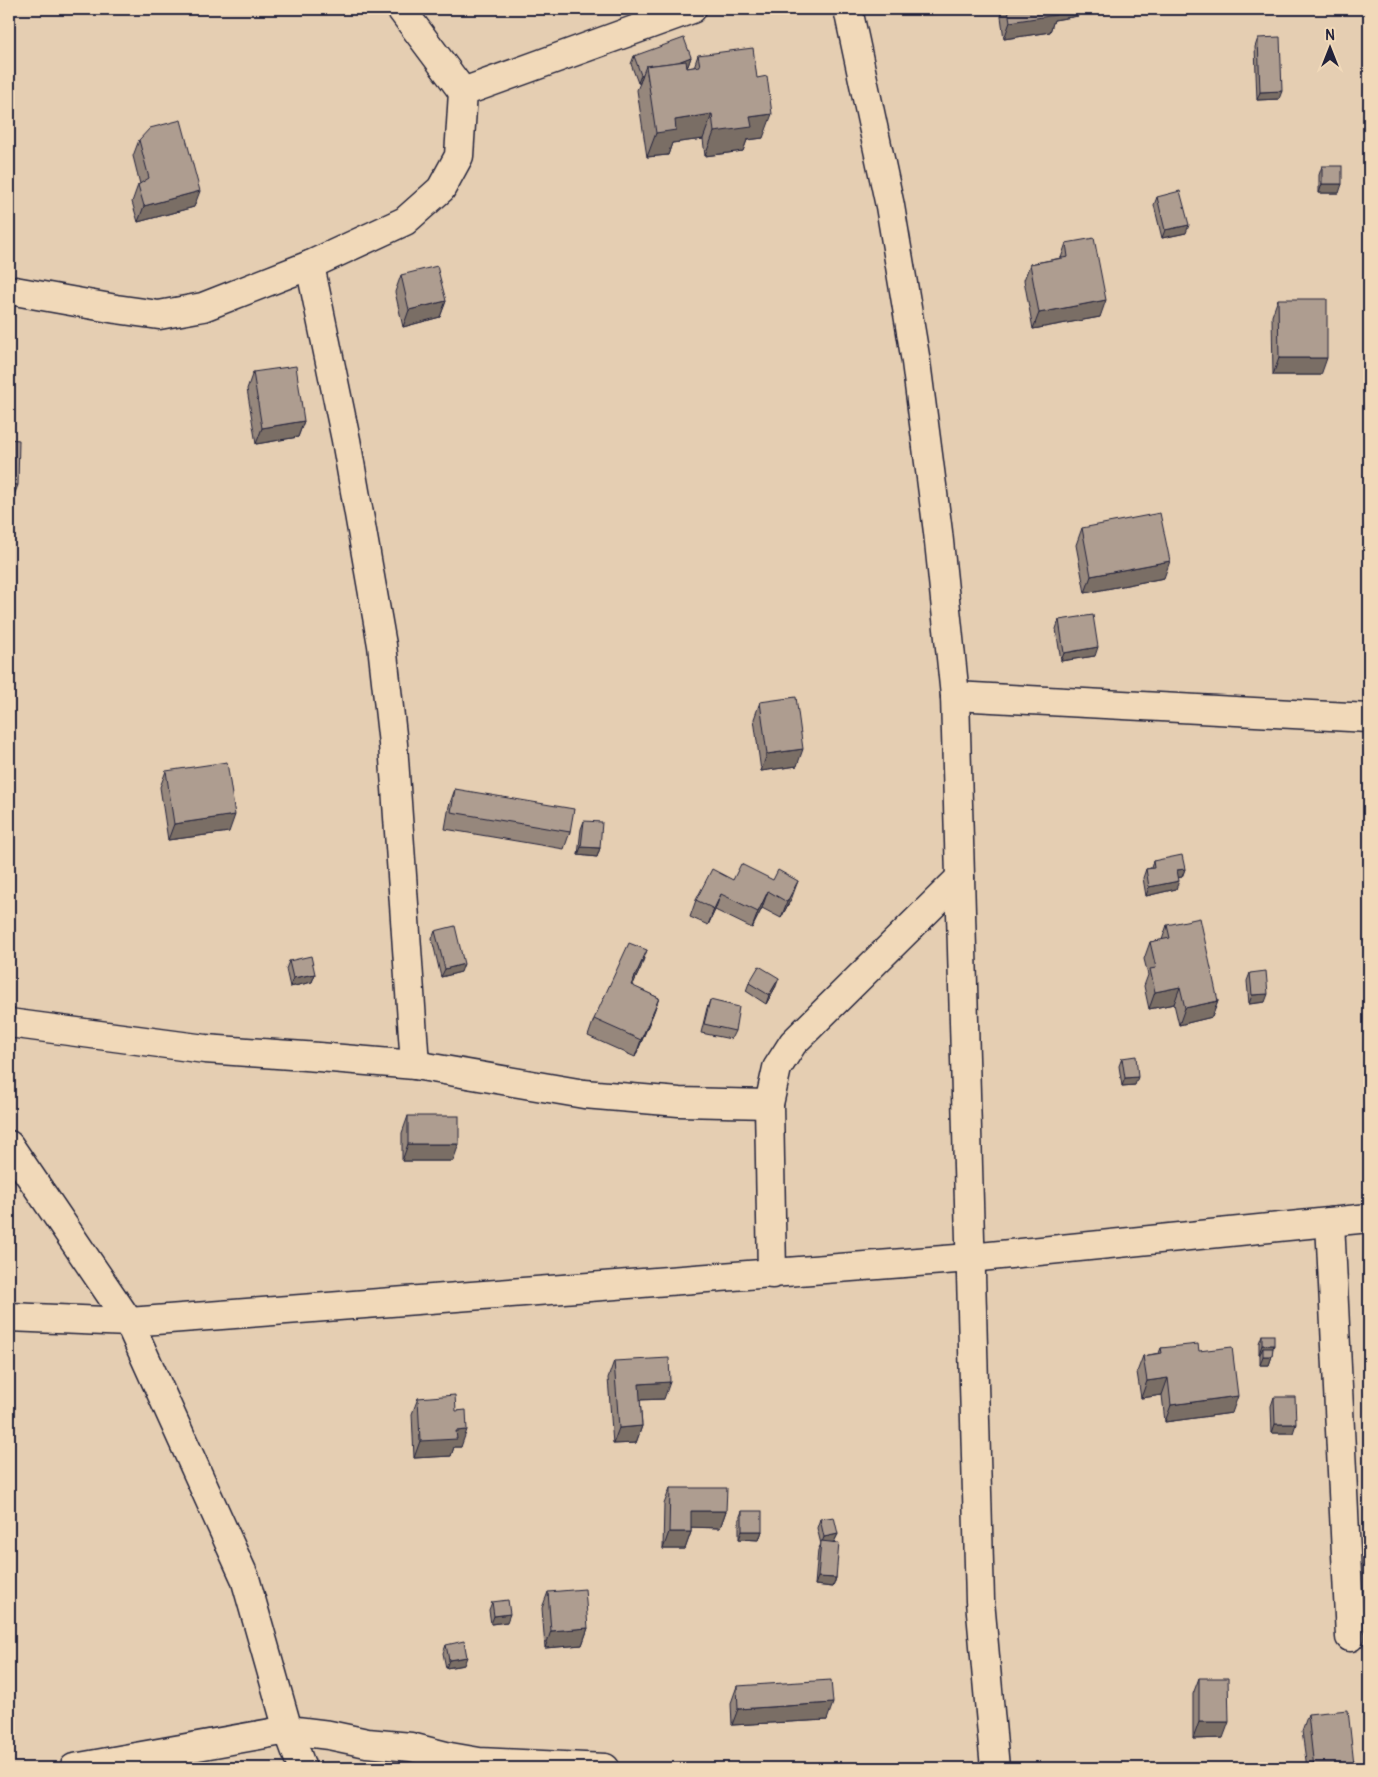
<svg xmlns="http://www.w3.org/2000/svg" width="1378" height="1777" viewBox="0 0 1378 1777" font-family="Pangolin,sans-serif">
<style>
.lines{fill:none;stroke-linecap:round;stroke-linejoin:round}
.minor-casing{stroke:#22223b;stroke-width:31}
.tertiary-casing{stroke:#22223b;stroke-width:31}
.minor{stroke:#f1d9b9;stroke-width:28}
.tertiary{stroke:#f1d9b9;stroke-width:28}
.wall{fill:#96877c;stroke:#22223b}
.shaded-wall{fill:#7a6e65;stroke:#22223b}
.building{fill:#ae9d90;stroke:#22223b}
</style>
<rect width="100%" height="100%" fill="#e5ceb2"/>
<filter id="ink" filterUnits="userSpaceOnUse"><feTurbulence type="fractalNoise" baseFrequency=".02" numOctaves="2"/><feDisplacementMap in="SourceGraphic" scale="10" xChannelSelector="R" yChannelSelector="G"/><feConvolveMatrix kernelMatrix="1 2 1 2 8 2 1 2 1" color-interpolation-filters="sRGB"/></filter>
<g filter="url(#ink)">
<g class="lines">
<defs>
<g id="minor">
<path d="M401 9 463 92"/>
<path d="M310 265 346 440 382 645 393 744 415 1065"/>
<path d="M9 290 116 309 159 315 203 307 310 265 405 221 441 189 459 156 463 92 692 9"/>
<path d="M955 696 1369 718"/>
<path d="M9 1023 205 1049 319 1057 415 1065 584 1094 679 1102 769 1104"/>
<path d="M9 1145 129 1322 245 1578 288 1730 329 1735 367 1743 411 1747 450 1757 479 1762 605 1768"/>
<path d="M1330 1222 1350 1637"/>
<path d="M772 1274 769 1104 777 1068 793 1043 960 878"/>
<path d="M74 1768 288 1730 302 1768"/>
</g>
<g id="tertiary">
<path d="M848 9 890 206 916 362 938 532 955 696 980 1601 995 1768"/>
<path d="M9 1317 129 1322 970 1258 1369 1218"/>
</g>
</defs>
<use href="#minor" class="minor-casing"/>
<use href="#tertiary" class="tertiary-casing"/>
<use href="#minor" class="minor"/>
<use href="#tertiary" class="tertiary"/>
</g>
<g class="wall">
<path d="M1000 9H1081L1078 16 1054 20 1050 32 1004 39Z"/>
<path d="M1258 38 1279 99 1257 100 1255 47Z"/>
<path d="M698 55 763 138 747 140 743 151 705 156 703 139 672 143 668 155 647 157 637 90 640 83H638L631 64 634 56 691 57 688 66H687V68L694 67Z"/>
<path d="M139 140 194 207 138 222 132 202 138 185 140 184 133 156Z"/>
<path d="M1322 166 1339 193H1319V175Z"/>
<path d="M1157 197 1186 233 1162 238 1154 205Z"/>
<path d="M1066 243 1100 317 1033 329 1024 280 1030 264 1061 258Z"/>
<path d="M401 275 446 301 440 317 403 327 395 292Z"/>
<path d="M1278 299 1321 375H1273L1272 316Z"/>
<path d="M253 372 304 421 298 437 256 444 247 389Z"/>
<path d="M1082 528 1164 578 1085 593 1076 545Z"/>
<path d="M1059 620 1095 656 1061 661 1056 629Z"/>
<path d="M760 702 797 766 761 771 754 719Z"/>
<path d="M166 771 229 832 168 840 160 787Z"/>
<path d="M455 789 570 832 564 849 445 829 449 806Z"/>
<path d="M584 821 600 848 597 857 578 855 581 829Z"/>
<path d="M1153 861 1185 869 1182 877 1178 878 1176 889 1146 896 1143 878 1146 869 1151 868Z"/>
<path d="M733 880 792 897 781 918 762 908 752 928 715 910 708 925 690 917 696 900Z"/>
<path d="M1167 925 1218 1001 1212 1017 1179 1025 1174 1004 1149 1009 1144 986 1148 975 1144 959 1150 942 1162 940Z"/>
<path d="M435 931 461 972 441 977 432 939Z"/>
<path d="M289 961 315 974 312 982 290 987 286 969Z"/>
<path d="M641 967 632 986 659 998 653 1014 635 1057 588 1036 594 1019Z"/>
<path d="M1250 973 1265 1002 1249 1004 1247 981Z"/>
<path d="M749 983 776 986 766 1004 746 991Z"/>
<path d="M710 1000 735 1031 731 1039 701 1033 707 1008Z"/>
<path d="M1122 1058 1135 1085 1122 1086 1119 1066Z"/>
<path d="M408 1116 453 1161H402V1133Z"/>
<path d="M1262 1335 1272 1350V1356L1269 1365H1260V1354H1259V1343Z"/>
<path d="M1161 1348 1199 1351 1232 1413 1165 1422 1162 1395 1141 1398 1137 1372 1143 1356 1159 1353Z"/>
<path d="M614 1361 664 1399 640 1400 642 1426 636 1443 613 1444 608 1378Z"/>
<path d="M1274 1397 1293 1433H1272L1271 1406Z"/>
<path d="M418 1398 456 1411 461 1447H454L451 1456 414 1458 412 1414Z"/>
<path d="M670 1488 726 1511 720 1528 691 1527V1532L685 1549H663L664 1504Z"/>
<path d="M742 1511 762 1531 759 1540 739 1539V1519Z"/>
<path d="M820 1519 838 1534 834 1542 833 1543 836 1578 833 1587 815 1585 818 1550 821 1544 817 1528Z"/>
<path d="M548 1592 588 1628 582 1645 545 1648 542 1608Z"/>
<path d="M492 1602 507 1622 491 1624 489 1610Z"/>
<path d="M446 1645 464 1665 446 1668 443 1653Z"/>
<path d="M1199 1678 1223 1738 1193 1739V1694Z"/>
<path d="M737 1686 827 1720 732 1725 731 1703Z"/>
<path d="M1308 1714 1354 1765 1353 1768H1307L1302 1731Z"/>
</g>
<g class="shaded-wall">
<path d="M1053 9H1081L1078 16 1054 20 1050 32 1004 39 1010 22Z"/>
<path d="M691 57 688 66 648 80 647 73Z"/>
<path d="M643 74 640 83H638L641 75Z"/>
<path d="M1282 91 1279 99 1257 100 1260 92Z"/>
<path d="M712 114 703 139 672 143 668 155 647 157 656 133 675 120Z"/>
<path d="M772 114 763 138 747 140 743 151 705 156 714 132 750 117Z"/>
<path d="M1322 184H1342L1339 193H1319Z"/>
<path d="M200 191 194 207 138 222 144 206Z"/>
<path d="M1189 225 1186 233 1162 238 1165 230Z"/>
<path d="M1106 300 1100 317 1033 329 1039 313Z"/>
<path d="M446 301 440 317 403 327 409 310Z"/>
<path d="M1279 358H1327L1321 375H1273Z"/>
<path d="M304 421 298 437 256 444 262 428Z"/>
<path d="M9 484 18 485 12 501H9Z"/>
<path d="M1170 561 1164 578 1085 593 1091 576Z"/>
<path d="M1098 647 1095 656 1061 661 1064 653Z"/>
<path d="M803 749 797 766 761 771 767 754Z"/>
<path d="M235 815 229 832 168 840 174 824Z"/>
<path d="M581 847 600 848 597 857 578 855Z"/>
<path d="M1185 869 1182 877 1174 878 1177 870Z"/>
<path d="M798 881 792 897 781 918 787 902Z"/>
<path d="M1179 881 1176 889 1146 896 1149 887Z"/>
<path d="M768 891 762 908 752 928 758 912Z"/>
<path d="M721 894 715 910 708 925 714 909Z"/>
<path d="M647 950 641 967 625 1002 631 985Z"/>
<path d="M464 964 461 972 441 977 445 969Z"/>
<path d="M315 974 312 982 290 987 293 978Z"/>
<path d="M779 978 776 986 766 1004 769 995Z"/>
<path d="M1180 987 1174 1004 1149 1009 1155 992Z"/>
<path d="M1268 994 1265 1002 1249 1004 1252 995Z"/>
<path d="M659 998 653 1014 635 1057 641 1040Z"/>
<path d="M1218 1001 1212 1017 1179 1025 1185 1008Z"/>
<path d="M1138 1077 1135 1085 1122 1086 1125 1078Z"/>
<path d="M408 1144H459L453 1161H402Z"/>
<path d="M1262 1345H1274L1271 1354 1263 1348 1260 1354H1259Z"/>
<path d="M1263 1356H1272L1269 1365H1260Z"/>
<path d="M1168 1378 1162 1395 1141 1398 1147 1381Z"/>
<path d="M670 1382 664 1399 633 1400 639 1384Z"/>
<path d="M1238 1396 1232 1413 1165 1422 1171 1405Z"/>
<path d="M1275 1424H1296L1293 1433H1272Z"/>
<path d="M642 1426 636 1443 613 1444 619 1428Z"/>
<path d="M467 1430 461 1447H454L451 1456 414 1458 420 1441 456 1431Z"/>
<path d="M691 1511H726L720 1528 685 1527Z"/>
<path d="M742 1531H762L759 1540 739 1539Z"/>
<path d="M669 1532H691L685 1549H663Z"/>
<path d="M838 1534 834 1542 821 1545 824 1537Z"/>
<path d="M818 1577 836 1578 833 1587 815 1585Z"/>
<path d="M510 1614 507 1622 491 1624 494 1616Z"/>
<path d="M588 1628 582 1645 545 1648 551 1631Z"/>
<path d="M467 1657 464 1665 446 1668 449 1660Z"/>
<path d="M833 1703 827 1720 732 1725 738 1709Z"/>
<path d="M1199 1722H1229L1223 1738 1193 1739Z"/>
<path d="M1354 1765 1353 1768H1320Z"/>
</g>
<g class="building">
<path d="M1008 9H1055L1056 15 1010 22Z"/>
<path d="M1280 37 1282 91 1260 92 1258 38Z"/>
<path d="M684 38 691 57 678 62 646 66 643 74 641 75 634 56Z"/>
<path d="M753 48 757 78 767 76 772 114 750 117 752 127 714 132 712 114 675 120 676 130 656 133 646 66 686 61 687 68 700 66 698 55Z"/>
<path d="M181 120 200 191 144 206 138 185 149 178 139 140 150 128Z"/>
<rect x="1322" y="166" width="20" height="18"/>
<path d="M1180 191 1189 225 1165 230 1157 197Z"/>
<path d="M1094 238 1106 300 1039 313 1030 264 1068 257 1066 243Z"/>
<path d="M437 266 446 301 409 310 401 275Z"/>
<path d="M1278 299H1327V358H1279Z"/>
<path d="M296 366 304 421 262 428 253 372Z"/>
<path d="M9 439 19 440 18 485 9 484Z"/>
<path d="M1160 513 1170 561 1091 576 1082 528Z"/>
<path d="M1093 615 1098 647 1064 653 1059 620Z"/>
<path d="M796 697 803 749 767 754 760 702Z"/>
<path d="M227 762 235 815 174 824 166 771Z"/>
<path d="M455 789 574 809 570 832 451 812Z"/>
<path d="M584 821 602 822 600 848 581 847Z"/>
<path d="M1182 855 1185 869 1177 870 1179 881 1149 887 1146 869 1154 868 1153 861Z"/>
<path d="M741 864 773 880 778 870 798 881 787 902 768 891 758 912 721 894 714 909 696 900 712 869 733 880Z"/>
<path d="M1200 918 1218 1001 1185 1008 1180 987 1155 992 1150 969 1156 968 1150 942 1170 938 1167 925Z"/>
<path d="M455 926 464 964 445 969 435 931Z"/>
<path d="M629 943 647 950 631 985 659 998 641 1040 594 1019Z"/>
<path d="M311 956 315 974 293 978 289 961Z"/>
<path d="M759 966 779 978 769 995 749 983Z"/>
<path d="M1266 971 1268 994 1252 995 1250 973Z"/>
<path d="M710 1000 739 1007 735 1031 704 1024Z"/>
<path d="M1136 1056 1138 1077 1125 1078 1122 1058Z"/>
<rect x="408" y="1116" width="51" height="28"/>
<rect x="1262" y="1335" width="12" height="10"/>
<path d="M1198 1344 1199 1351 1232 1347 1238 1396 1171 1405 1168 1378 1147 1381 1143 1356 1162 1353 1161 1348Z"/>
<path d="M1263 1348H1273L1272 1356H1263Z"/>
<path d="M669 1358 670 1382 639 1384 642 1426 619 1428 614 1361Z"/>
<path d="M455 1395 456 1411 466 1410 467 1430 456 1431 457 1439 420 1441 418 1398Z"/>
<path d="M1274 1397H1295L1296 1424H1275Z"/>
<path d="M670 1488H727L726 1511H691V1532H669Z"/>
<rect x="742" y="1511" width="20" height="20"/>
<path d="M834 1517 838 1534 824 1537 820 1519Z"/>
<path d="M821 1541 839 1543 836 1578 818 1577Z"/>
<path d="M585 1589 588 1628 551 1631 548 1592Z"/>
<path d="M508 1600 510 1614 494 1616 492 1602Z"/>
<path d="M464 1641 467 1657 449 1660 446 1645Z"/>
<path d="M1199 1678H1228L1229 1722H1199Z"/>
<path d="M831 1680 833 1703 738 1709 737 1686Z"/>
<path d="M1348 1710 1354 1765 1314 1768 1308 1714Z"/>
</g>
</g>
<rect width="1378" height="1777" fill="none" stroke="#f1d9b9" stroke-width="30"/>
<rect x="15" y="15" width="1348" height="1747" fill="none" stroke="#22223b" stroke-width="2" filter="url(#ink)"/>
<g transform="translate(1330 48)" stroke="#f1d9b9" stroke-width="4" paint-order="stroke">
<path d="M0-4L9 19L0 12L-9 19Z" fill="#22223b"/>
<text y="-8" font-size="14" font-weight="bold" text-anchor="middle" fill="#22223b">N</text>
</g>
</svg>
